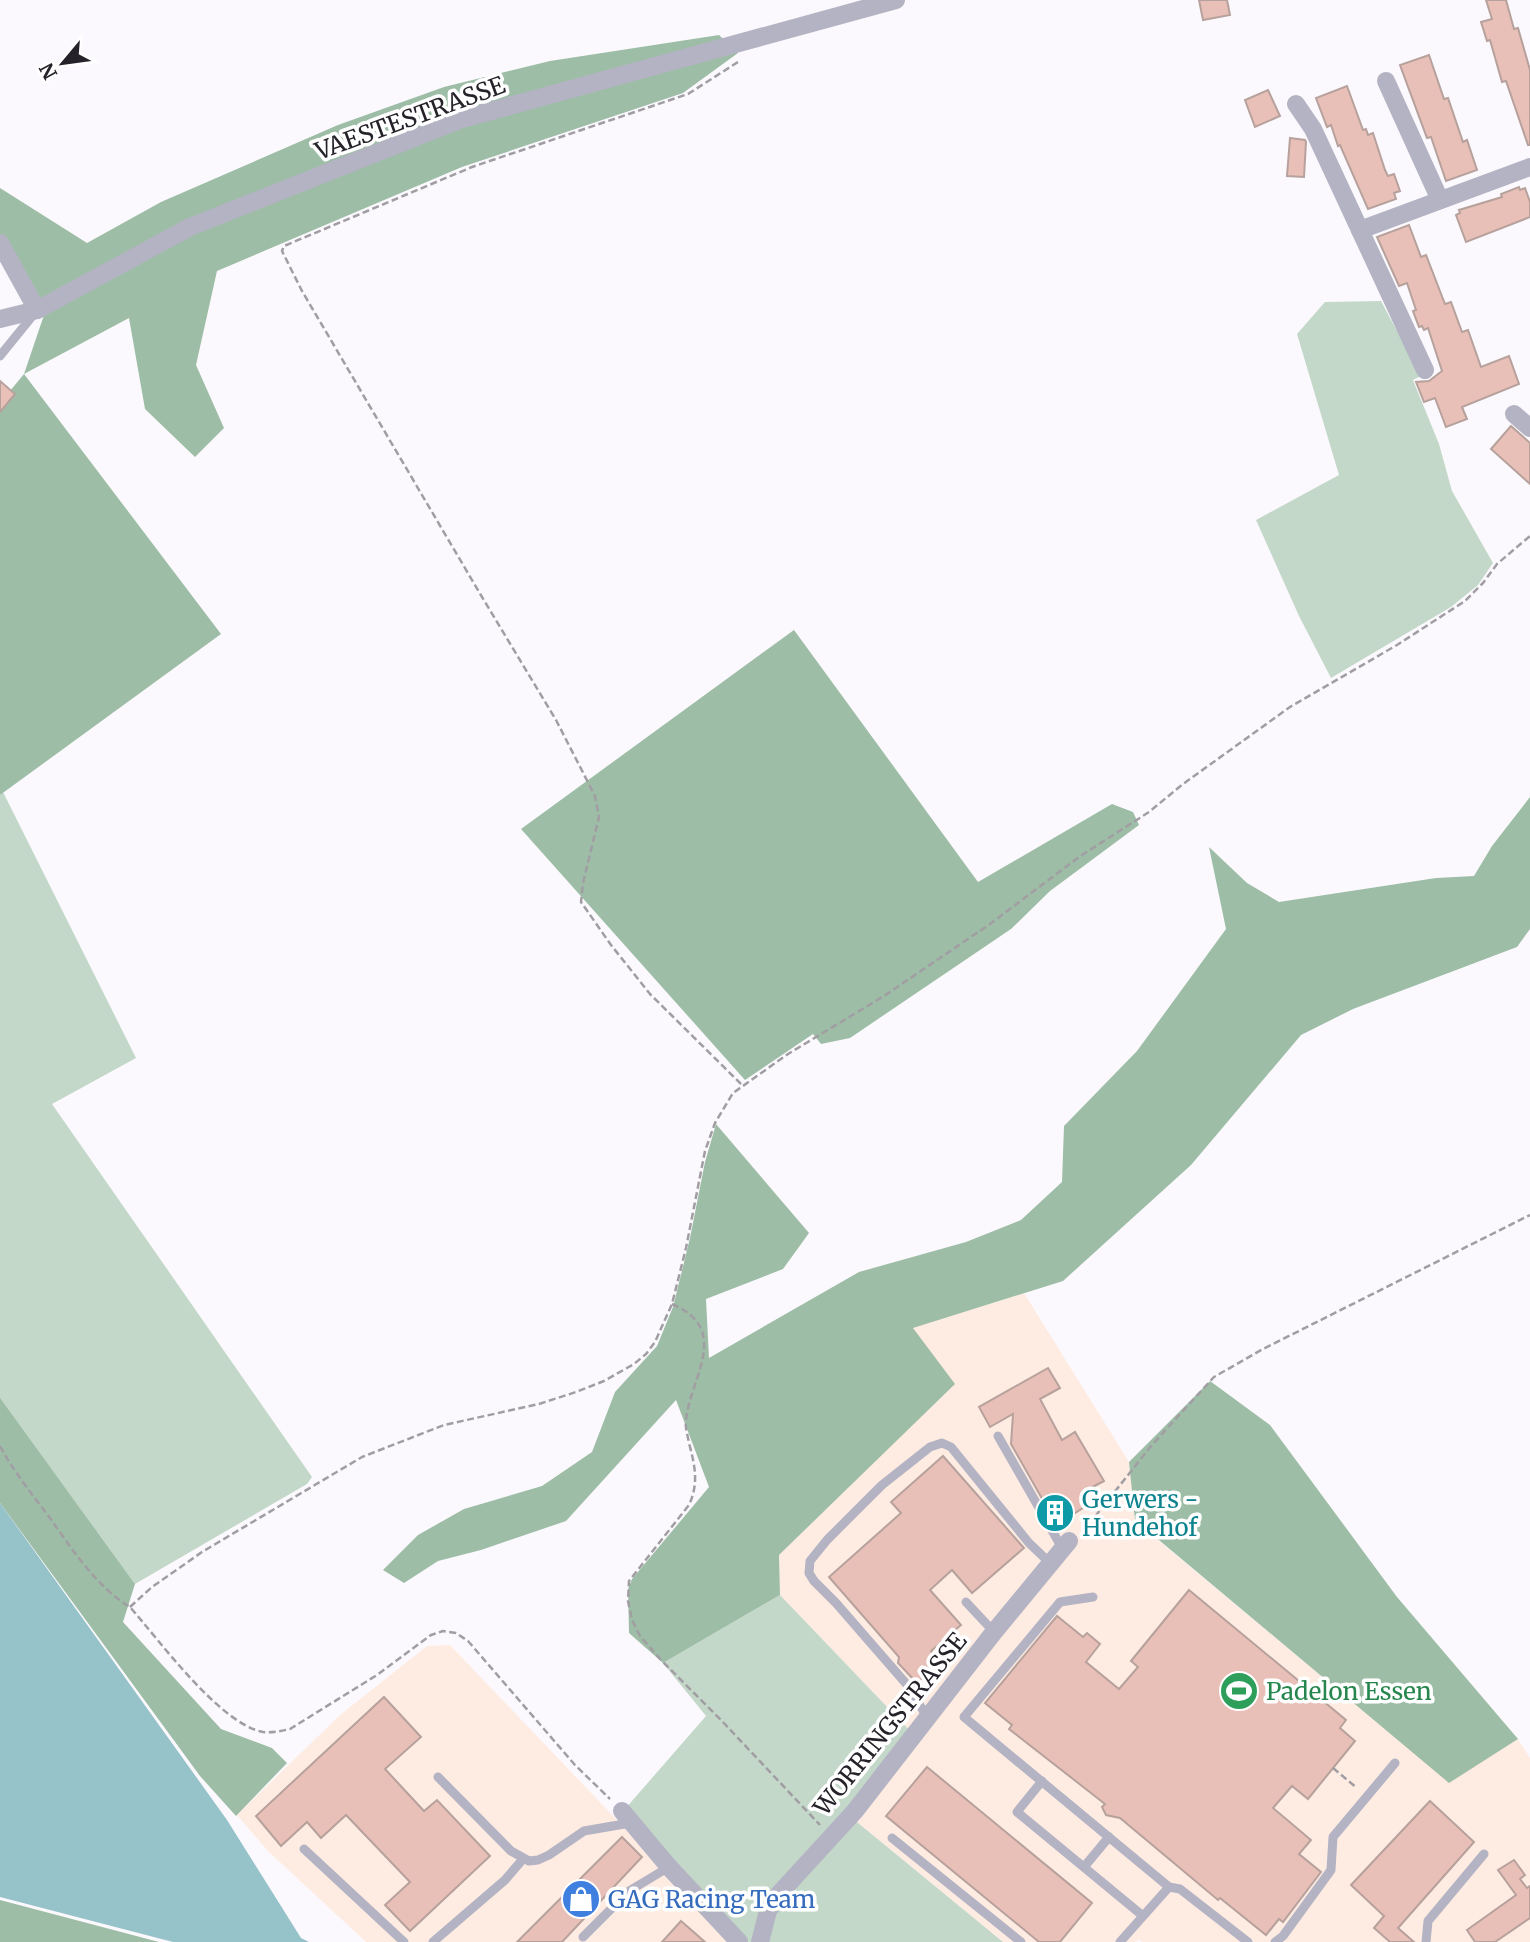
<svg xmlns="http://www.w3.org/2000/svg" width="1530" height="1942" viewBox="0 0 1530 1942" font-family="Merriweather,serif">
<style>
.commercial{fill:#feece2}
.green{fill:#c3d8c9}
.forest{fill:#9dbda6}
.water{fill:#96c2c9}
.building{fill:#e8c0b8;stroke:#b7a19c;stroke-width:2}
.lines{fill:none;stroke-linecap:round;stroke-linejoin:round}
.path{stroke:#a19ea3;stroke-width:2.5;stroke-dasharray:7 3.5;stroke-linecap:butt}
.service{stroke:#b4b3c3;stroke-width:9}
.minor{stroke:#b4b3c3;stroke-width:18}
.labels{text-anchor:middle;dominant-baseline:central;stroke-width:7;stroke-linejoin:round;paint-order:stroke}
.street-label{font-size:24px;fill:#262229;stroke:#fff}
.culture-label{font-size:24px;fill:#0d838f;stroke:#fff;text-anchor:start}
.leisure-label{font-size:24px;fill:#27864d;stroke:#fff;text-anchor:start}
.shop-label{font-size:24px;fill:#366cbe;stroke:#fff;text-anchor:start}
</style>
<rect width="100%" height="100%" fill="#fbf9fd"/>
<g class="commercial">
<path d="M1024 1293 1129 1462 1135 1521 1449 1782 1518 1739 1530 1758V1942H1142L1139 1940 1135 1942H1003L852 1818 913 1734 780 1595 779 1555 954 1384 912 1328Z"/>
<path d="M450 1645 616 1819 736 1942H366L269 1852 237 1815 340 1715 427 1646Z"/>
</g>
<g class="green">
<path d="M1381 301 1421 376 1413 380 1439 444 1452 491 1493 563 1478 585 1451 607 1331 678 1299 616 1256 520 1339 475 1297 334 1325 302Z"/>
<path d="M3 792 136 1058 52 1104 312 1477 307 1484 135 1584 0 1399V795Z"/>
<path d="M780 1595 913 1734 776 1892 757 1942H741L625 1809 706 1716 663 1663Z"/>
<path d="M852 1818 1003 1942H761L780 1898Z"/>
</g>
<g class="forest">
<path d="M719 35 738 53 683 93 462 167 217 271 196 365 224 428 195 457 145 409 129 318 24 374 221 634 0 795V403L24 374 44 315 0 236V188L87 243 161 202 338 125 444 87 550 61Z"/>
<path d="M794 630 978 882 1112 804 1133 812 1139 825 1050 891 1011 929 850 1038 821 1044 813 1034 745 1080 521 829Z"/>
<path d="M1530 797V929L1517 947 1353 1009 1301 1035 1191 1165 1063 1281 913 1328 955 1384 779 1555 780 1595 663 1663 629 1633 628 1589 632 1579 709 1487 676 1400 566 1521 481 1550 438 1561 404 1583 383 1570 418 1535 464 1509 542 1486 592 1452 615 1392 657 1346 673 1307 690 1238 705 1162 716 1124 809 1233 783 1269 706 1299 709 1358 859 1272 966 1242 1021 1220 1062 1182 1064 1126 1137 1051 1226 929 1209 847 1247 883 1279 902 1436 878 1474 876 1492 846Z"/>
<path d="M1210 1381 1270 1425 1397 1597 1518 1739 1449 1783 1135 1520 1129 1462Z"/>
<path d="M0 1398 135 1584 123 1622 221 1729 272 1748 287 1763 236 1816 200 1776 0 1503Z"/>
<path d="M0 1900 159 1942H0Z"/>
</g>
<path class="water" d="M0 1503 227 1820 301 1938 309 1942H173L0 1897Z"/>
<g class="building">
<path d="M1199 0H1227L1230 15 1203 20Z"/>
<path d="M1486 0H1506L1514 29 1518 28 1530 70V145H1528L1506 81 1502 82 1490 40 1487 41 1481 22 1492 19Z"/>
<path d="M1429 55 1444 99 1448 98 1463 142 1467 140 1477 170 1446 181 1431 137 1427 138 1400 65Z"/>
<path d="M1347 86 1363 130 1366 129 1368 135 1373 133 1385 170 1388 176 1394 174 1400 191 1394 193 1396 199 1368 209 1340 145 1338 146 1331 125 1327 127 1316 98Z"/>
<path d="M1268 90 1280 116 1255 127 1245 100Z"/>
<path d="M1290 138 1305 140 1306 142 1304 177 1287 176Z"/>
<path d="M1519 187 1520 190 1525 188 1530 202V217L1466 242 1456 215 1460 213 1459 210 1502 197 1501 194Z"/>
<path d="M1409 225 1421 257 1426 255 1445 304 1451 302 1462 332 1468 330 1481 367 1509 356 1519 384 1462 407 1467 419 1446 427 1435 398 1424 402 1416 382 1429 381 1442 371 1428 328 1424 330 1422 326 1419 327 1413 311 1416 310 1407 283 1399 286 1377 237Z"/>
<path d="M0 381 15 394 0 412Z"/>
<path d="M1511 426 1530 443V484L1491 449Z"/>
<path d="M1048 1368 1060 1388 1040 1399 1062 1440 1075 1432 1104 1481 1083 1492 1089 1504 1057 1525 1011 1444 1013 1414 990 1427 979 1407Z"/>
<path d="M943 1456 1024 1548 972 1593 952 1570 930 1590 961 1625 931 1651 941 1662 920 1680H914L898 1663 899 1657 829 1577 901 1513 891 1502Z"/>
<path d="M1189 1590 1346 1720 1340 1728 1355 1741 1308 1799 1292 1786 1273 1808 1311 1840 1299 1854 1321 1872 1283 1922 1279 1919 1266 1935 1220 1898 1218 1900 1120 1818 1106 1815 1102 1807 1105 1804 1009 1729 1012 1725 985 1703 1057 1616 1083 1637 1087 1633 1100 1644 1086 1662 1119 1689 1138 1667 1131 1661Z"/>
<path d="M384 1697 421 1737 385 1769 424 1811 437 1800 490 1856 410 1931 385 1905 410 1882 346 1815 321 1838 307 1822 281 1846 256 1816Z"/>
<path d="M927 1767 1092 1903 1060 1942H1039L886 1816Z"/>
<path d="M1430 1801 1474 1842 1398 1928 1414 1942H1390L1374 1928 1384 1916 1351 1885Z"/>
<path d="M622 1837 642 1857 562 1942H517Z"/>
<path d="M1514 1860 1525 1875 1520 1879 1527 1888 1530 1886V1918L1495 1942H1475L1467 1930 1516 1895 1498 1870Z"/>
<path d="M681 1921 705 1942H662Z"/>
</g>
<g class="lines">
<g class="path">
<path d="M738 62 688 94 472 167 284 246 282 251 302 291 482 597 556 720 595 796 599 817 583 883 581 902 611 945 650 994 741 1084"/>
<path d="M672 1304C733 1330 689 1379 686 1421 685 1429 688 1436 689 1443 695 1466 699 1483 689 1505L629 1581 628 1601 632 1620 640 1636 661 1660 721 1720 820 1825"/>
<path d="M0 1446C13 1470 30 1492 47 1514 70 1546 95 1586 130 1607 159 1640 220 1724 263 1732 272 1733 281 1731 290 1729L377 1675 431 1635 443 1631 456 1633 468 1641 575 1765 610 1799"/>
<path d="M1082 1533 1151 1446 1214 1377 1263 1349 1530 1215"/>
<path d="M130 1607 152 1587 202 1552 362 1457 444 1425 539 1404 576 1392 604 1381 634 1364 646 1354 655 1342 672 1304 686 1248 705 1151 715 1123 733 1093 788 1054 884 996 990 924 1079 857 1149 812 1183 784 1290 707 1397 645 1465 601 1483 583 1497 564 1530 536"/>
<path d="M1333 1768 1357 1788"/>
</g>
<g class="service">
<path d="M0 356 34 314"/>
<path d="M998 1436 1062 1548"/>
<path d="M1093 1597 1060 1602 964 1717 1169 1887"/>
<path d="M966 1602 994 1632"/>
<path d="M927 1717 909 1687 836 1603 814 1581 809 1573 810 1561 827 1540 882 1485 930 1447 942 1443 951 1447 1029 1543 1050 1563"/>
<path d="M438 1777 511 1851 529 1861 538 1860 549 1855 584 1831 630 1823"/>
<path d="M1042 1781 1017 1812 1143 1916"/>
<path d="M892 1838 1021 1942"/>
<path d="M304 1849 404 1942"/>
<path d="M1084 1867 1109 1837"/>
<path d="M583 1937 629 1891 669 1867"/>
<path d="M433 1942 505 1880 523 1859"/>
<path d="M1120 1942 1169 1887 1180 1889 1248 1942"/>
<path d="M1275 1942 1283 1936 1331 1870 1333 1837 1395 1763"/>
<path d="M1426 1942 1428 1921 1484 1854"/>
</g>
<g class="minor">
<path d="M1386 81 1440 200"/>
<path d="M1296 104 1313 129 1425 370"/>
<path d="M1360 230 1530 167"/>
<path d="M0 243 37 310"/>
<path d="M0 319 37 310 190 227 462 119 896 0"/>
<path d="M1514 414 1530 428"/>
<path d="M622 1811 669 1867 739 1942"/>
<path d="M760 1942 768 1911 778 1895 855 1811 994 1632 1069 1541"/>
</g>
</g>
<defs>
<symbol id="building-disc" viewBox="-11 -11 22 22"><circle r="9.5" fill="#0f9aa8" stroke="#fff"/><path d="M-4-6H4V6H1V3H-1V6H-4ZM-2.5-4.3h1.7v1.8h-1.7ZM.8-4.3h1.7v1.8H.8ZM-2.5-1h1.7V.8h-1.7ZM.8-1h1.7V.8H.8Z" fill="#fff"/></symbol>
<symbol id="stadium-disc" viewBox="-11 -11 22 22"><circle r="9.5" fill="#2e9e5b" stroke="#fff"/><path d="M0-5a6.5 5 0 1 0 0 10a6.5 5 0 1 0 0-10ZM-3.5-1.8h7v3.6h-7Z" fill="#fff"/></symbol>
<symbol id="shop-disc" viewBox="-11 -11 22 22"><circle r="9.5" fill="#3f7fe0" stroke="#fff"/><path d="M-5-2.5h2.3a2.7 3.5 0 0 1 5.4 0H5L5.5 6h-11ZM-1.5-2.5h3a1.5 2.3 0 0 0-3 0Z" fill="#fff"/></symbol>
</defs>
<g fill-rule="evenodd">
<use href="#building-disc" x="1033" y="1491" width="44" height="44"/>
<use href="#stadium-disc" x="1217" y="1669" width="44" height="44"/>
<use href="#shop-disc" x="559" y="1877" width="44" height="44"/>
</g>
<g class="labels">
<g class="street-label">
<text transform="translate(410 118) rotate(-20)">VAESTESTRASSE</text>
<text transform="translate(890 1724) rotate(-51)">WORRINGSTRASSE</text>
</g>
<g class="culture-label">
<text x="1082" y="1499">Gerwers -<tspan x="1082" dy="28">Hundehof</tspan></text>
</g>
<g class="leisure-label">
<text x="1266" y="1691">Padelon Essen</text>
</g>
<g class="shop-label">
<text x="608" y="1899">GAG Racing Team</text>
</g>
</g>
<g transform="translate(63 63) rotate(241)" stroke="#ffffff" stroke-width="5" paint-order="stroke">
<path d="M0-5L12 26L0 18L-12 26Z" fill="#262229"/>
<text y="-10" font-size="19" font-weight="bold" text-anchor="middle" fill="#262229">N</text>
</g>
</svg>
